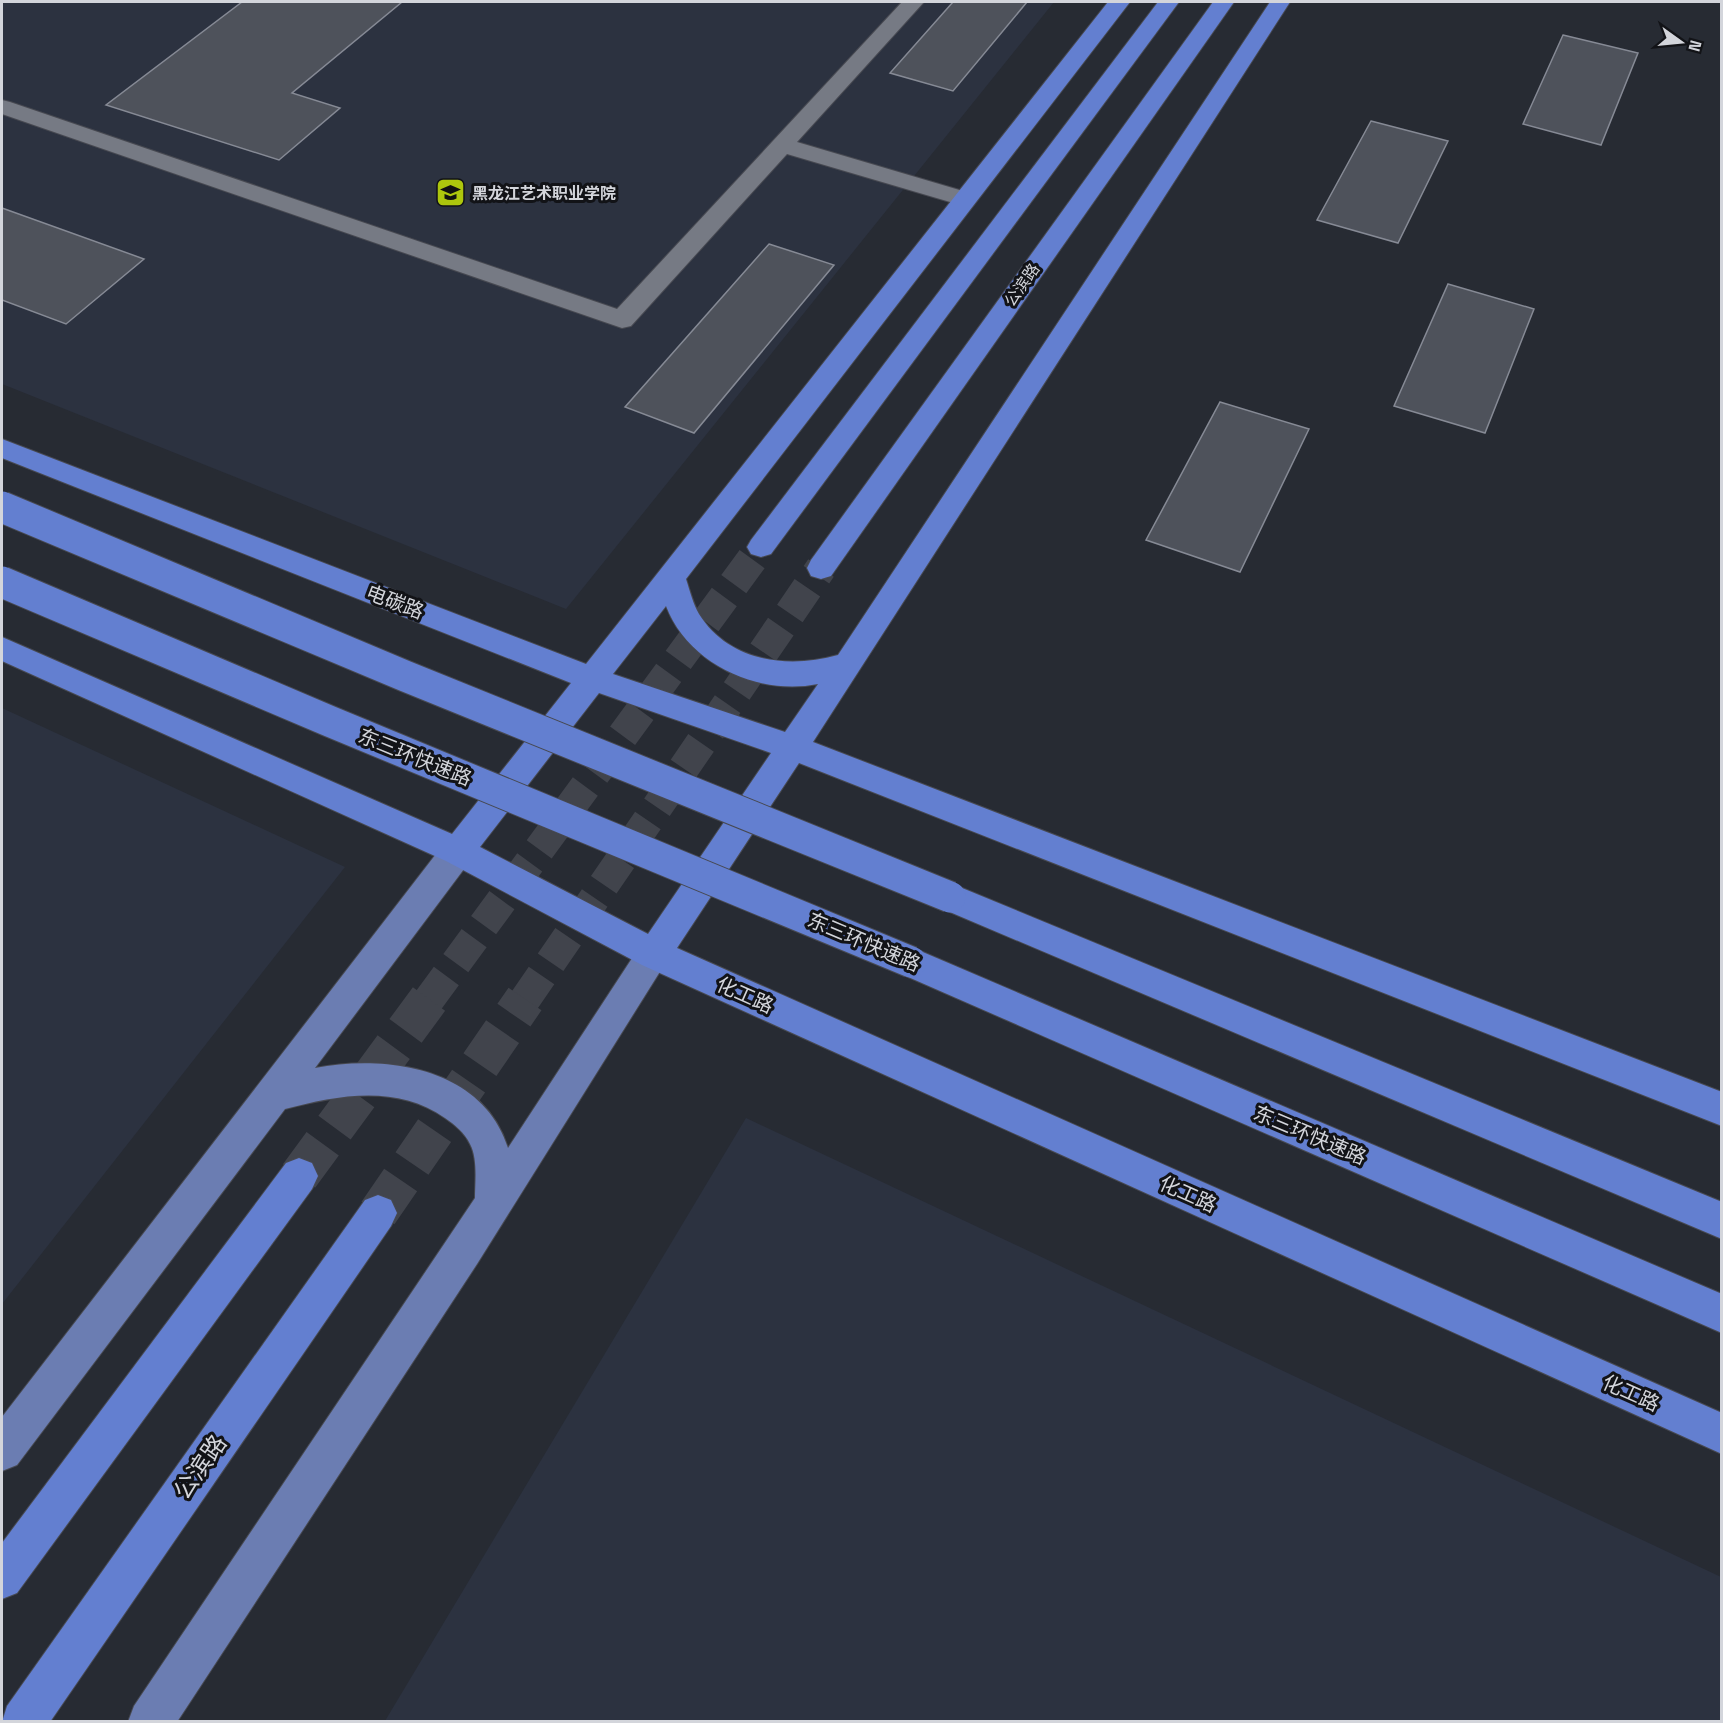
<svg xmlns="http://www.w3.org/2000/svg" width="1723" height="1723" viewBox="0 0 1723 1723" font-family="'Space Grotesk','Noto Sans SC',sans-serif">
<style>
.built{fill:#2c3240}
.building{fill:#4e525b;stroke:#868a95;stroke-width:1.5}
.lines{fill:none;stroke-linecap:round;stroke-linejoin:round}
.highway-tunnel-far1{stroke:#41444c;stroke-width:31;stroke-dasharray:31 16;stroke-linecap:butt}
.highway-tunnel{stroke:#41444c;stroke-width:40;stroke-dasharray:40 20;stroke-linecap:butt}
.minor-casing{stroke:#474951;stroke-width:2}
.major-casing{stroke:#474951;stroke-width:2}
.highway-casing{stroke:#474951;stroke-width:2}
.minor{fill:#767a84;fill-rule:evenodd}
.major{fill:#6b7db2;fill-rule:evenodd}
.highway{fill:#637fd0;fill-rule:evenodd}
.highway-bridge-casing{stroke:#474951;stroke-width:33;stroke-linecap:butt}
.highway-bridge{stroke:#637fd0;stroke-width:31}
.labels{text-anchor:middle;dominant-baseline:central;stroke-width:6;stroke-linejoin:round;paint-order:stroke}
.far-poi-label{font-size:16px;font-weight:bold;fill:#d3d5db;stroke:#121317;text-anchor:start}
.far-street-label{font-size:16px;fill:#d3d5db;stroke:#121317}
.street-label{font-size:20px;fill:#d3d5db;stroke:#121317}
.near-street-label{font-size:24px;fill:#d3d5db;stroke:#121317}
</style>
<rect width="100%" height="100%" fill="#272b33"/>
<g class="built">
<path d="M2 2H1054L566 609 2 384Z"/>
<path d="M2 708 345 867 2 1304Z"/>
<path d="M746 1118 1721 1577V1721H385Z"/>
</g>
<g class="building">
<path d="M242 2H402L292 93 340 108 279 160 106 105Z"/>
<path d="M953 2H1027L953 91 890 73Z"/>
<path d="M1563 35 1638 53 1601 145 1523 124Z"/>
<path d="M1371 121 1448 141 1398 243 1317 220Z"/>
<path d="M2 208 144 259 66 324 2 300Z"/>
<path d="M769 244 834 265 694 433 625 407Z"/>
<path d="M1448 284 1534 309 1485 433 1394 406Z"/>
<path d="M1220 402 1309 429 1240 572 1146 540Z"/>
</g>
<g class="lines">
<g class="highway-tunnel-far1">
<path d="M428 1001 761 547"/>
<path d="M524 1001 821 568"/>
</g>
<g class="highway-tunnel">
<path d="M299 1176 429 999"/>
<path d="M378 1213 525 999"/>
</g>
<defs>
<path id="minor" d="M902 2H924L797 142 973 194 977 199 973 204 965 206 957 204 787 154 631 326 622 328 2 114V100L10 102 617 309Z"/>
<path id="major" d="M458 837 470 841 474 851 470 861 315 1068C387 1054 483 1068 508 1148L642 943 654 939 666 943 671 954 477 1264 177 1722H128L134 1706 475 1198C475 1182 478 1159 470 1144 465 1133 454 1124 445 1118 397 1084 338 1095 285 1109L17 1465 2 1471V1417L446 841Z"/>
<g id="highway">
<path d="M1108 2H1130L686 579C690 591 693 604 699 614 729 662 788 669 838 655L1270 2H1290L813 742 1722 1092V1126L799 763 677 948 1722 1413V1454L642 965 446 861 2 661V637L452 834 571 683 2 458V439L586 664ZM666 606C688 664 758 696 818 684L785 732 613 674ZM599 693 771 753 648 934 480 847Z"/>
<path d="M1158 2H1179L771 554 761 557 751 554 747 547 751 540Z"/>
<path d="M1213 2H1234L831 576 821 579 811 576 807 568 811 560Z"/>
<path d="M950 883 1722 1202V1239L938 907 933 897 938 887Z"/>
<path d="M911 947 1722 1294V1333L899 973 894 962 899 951Z"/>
<path d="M299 1158 312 1163 318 1176 312 1189 17 1593 2 1599V1543L286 1163Z"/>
<path d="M378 1195 391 1200 397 1213 391 1226 50 1722H2L7 1706 365 1200Z"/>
</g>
</defs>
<use href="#minor" class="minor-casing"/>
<use href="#major" class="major-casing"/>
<use href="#highway" class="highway-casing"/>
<use href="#minor" class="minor"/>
<use href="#major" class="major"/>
<use href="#highway" class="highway"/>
<defs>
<g id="highway-bridge">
<path d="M2 507 405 676 950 897"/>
<path d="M2 582 329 721 911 962"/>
</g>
</defs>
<use href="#highway-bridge" class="highway-bridge-casing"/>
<use href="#highway-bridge" class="highway-bridge"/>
</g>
<defs>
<symbol id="university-square" viewBox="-11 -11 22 22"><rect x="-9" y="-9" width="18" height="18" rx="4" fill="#adc60d" stroke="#121317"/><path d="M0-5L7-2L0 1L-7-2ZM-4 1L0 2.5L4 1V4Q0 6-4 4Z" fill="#111"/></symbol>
</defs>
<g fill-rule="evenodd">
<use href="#university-square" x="434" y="176" width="33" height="33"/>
</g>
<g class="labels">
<g class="far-poi-label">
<text x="472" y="193">黑龙江艺术职业学院</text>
</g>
<g class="far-street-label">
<text transform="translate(1022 285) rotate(-55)">公滨路</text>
</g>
<g class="street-label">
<text transform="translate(395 602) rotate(21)">电碳路</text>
<text transform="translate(415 757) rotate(22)">东三环快速路</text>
<text transform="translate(864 942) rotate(23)">东三环快速路</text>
<text transform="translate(745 995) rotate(24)">化工路</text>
<text transform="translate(1310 1135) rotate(23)">东三环快速路</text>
<text transform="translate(1188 1194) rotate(24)">化工路</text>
<text transform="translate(1631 1393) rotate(24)">化工路</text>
</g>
<g class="near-street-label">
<text transform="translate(200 1467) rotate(-55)">公滨路</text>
</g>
</g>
<rect width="1723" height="1723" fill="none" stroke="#d3d5db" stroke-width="6"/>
<g transform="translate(1681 42) rotate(105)" stroke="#121317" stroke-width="4.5" paint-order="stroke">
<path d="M0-4.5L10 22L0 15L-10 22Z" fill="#d3d5db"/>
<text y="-9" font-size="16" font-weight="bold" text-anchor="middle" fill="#d3d5db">N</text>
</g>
</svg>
